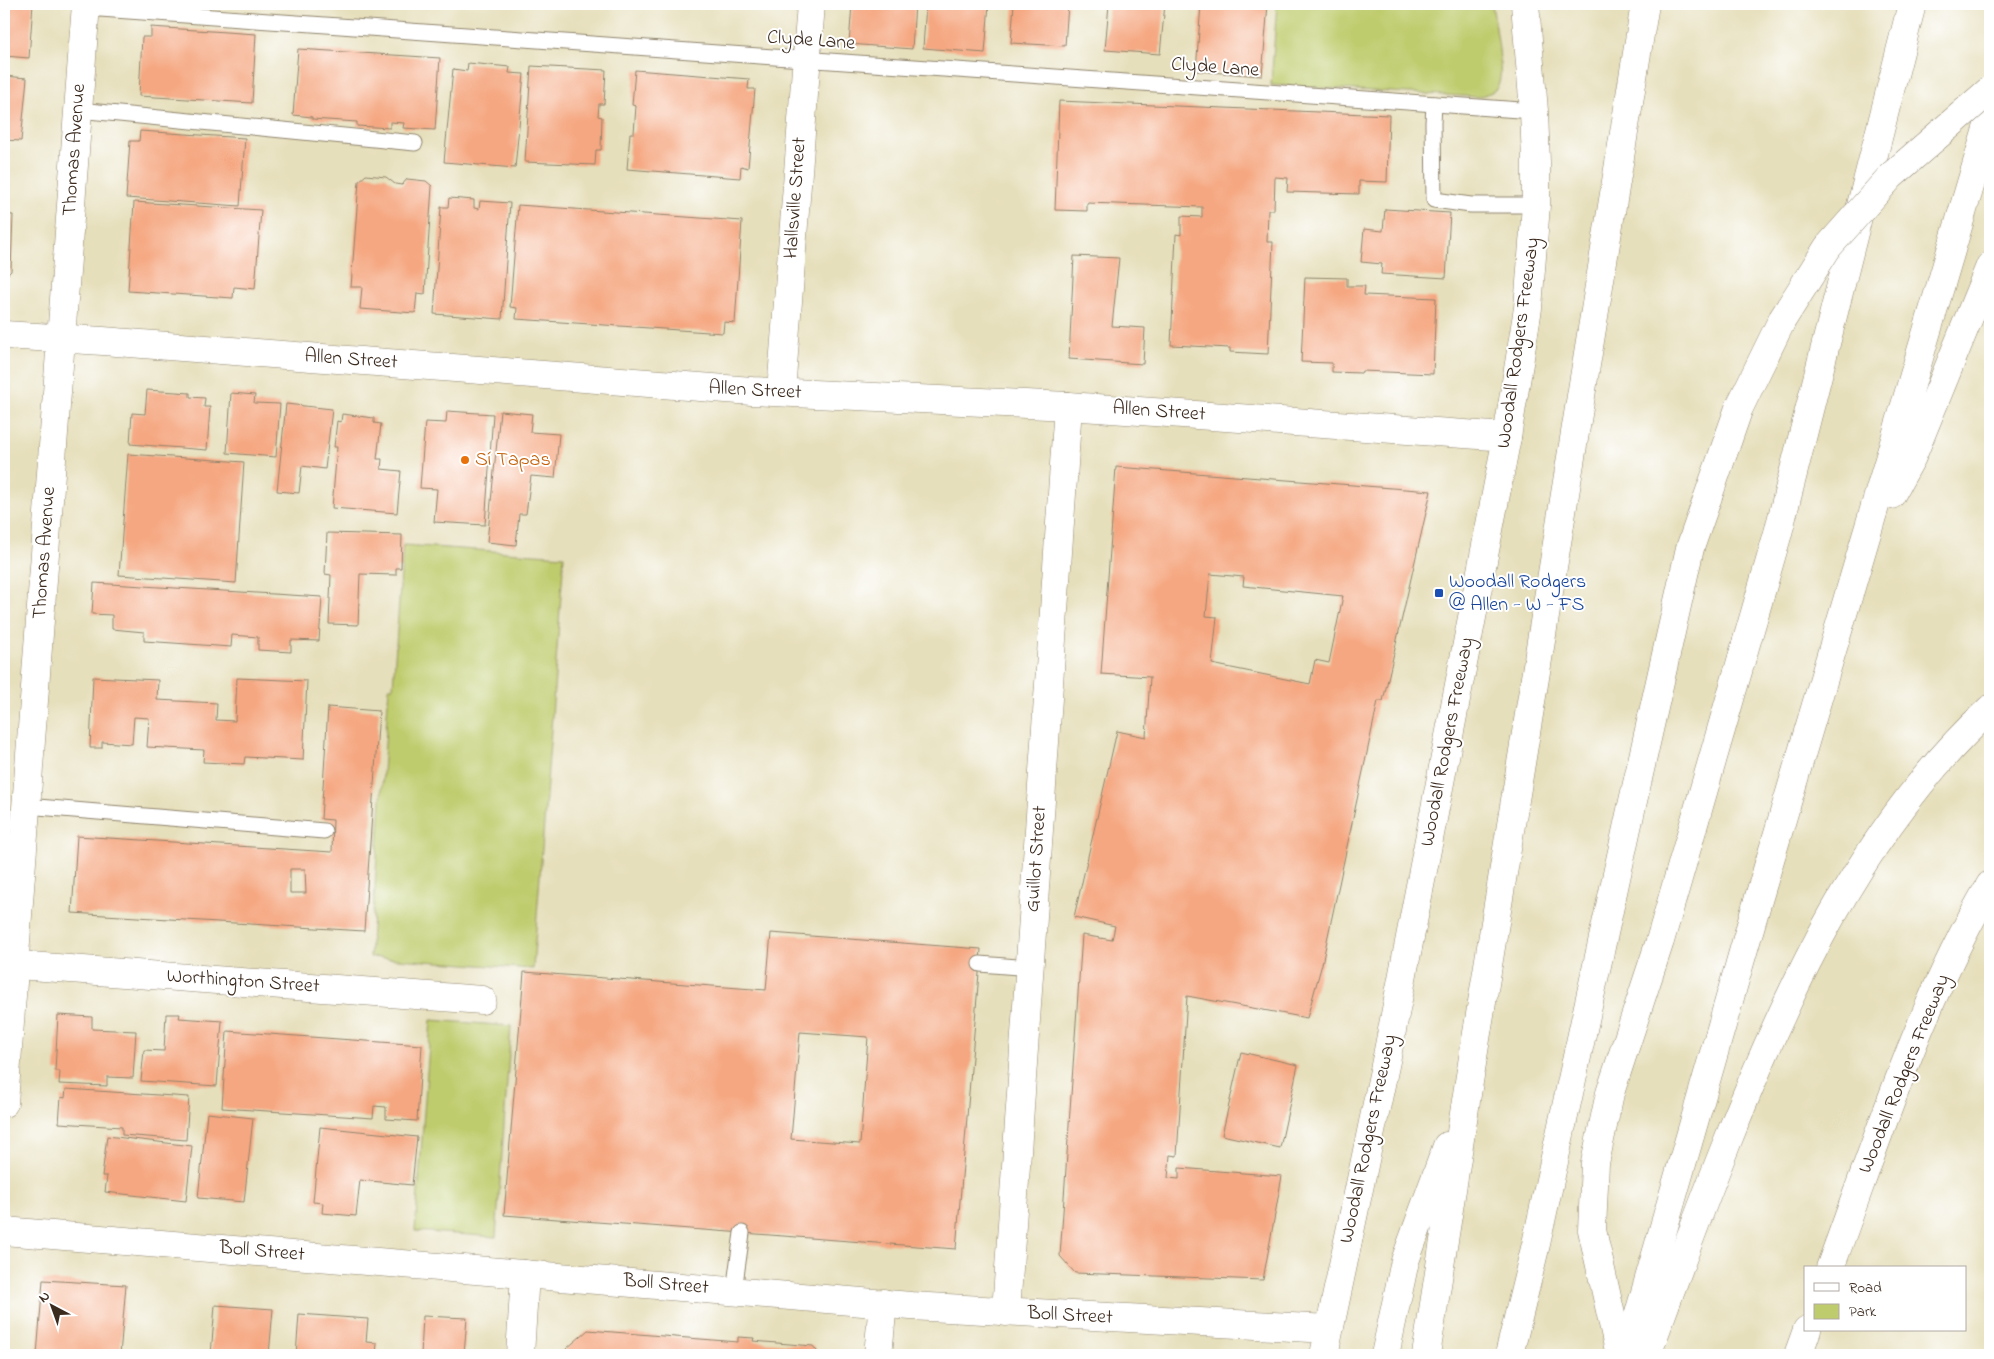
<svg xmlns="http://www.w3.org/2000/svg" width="1994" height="1359" viewBox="0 0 1994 1359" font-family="'Indie Flower',sans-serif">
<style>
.green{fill:#bfcc6d;stroke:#7d7b46}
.building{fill:#f5a781;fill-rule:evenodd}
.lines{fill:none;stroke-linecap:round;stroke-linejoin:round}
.service-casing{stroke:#90846c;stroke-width:17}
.minor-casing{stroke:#90846c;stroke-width:29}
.secondary-casing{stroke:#90846c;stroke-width:29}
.motorway-casing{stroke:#90846c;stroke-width:29}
.service{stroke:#fff;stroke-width:15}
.minor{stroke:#fff;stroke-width:28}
.secondary{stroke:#fff;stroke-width:28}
.motorway{stroke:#fff;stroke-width:28}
.motorway-bridge-casing{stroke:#90846c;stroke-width:29;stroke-linecap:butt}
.motorway-bridge{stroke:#fff;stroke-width:28}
.food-dot{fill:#e8710a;stroke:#fff;stroke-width:2}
.transit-dot{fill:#1a4fb4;stroke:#fff;stroke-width:2}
.labels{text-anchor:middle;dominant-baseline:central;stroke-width:4;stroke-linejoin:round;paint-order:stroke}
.street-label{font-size:20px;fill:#3b2a1e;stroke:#fff}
.food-label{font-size:20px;fill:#c56008;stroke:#fff;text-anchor:start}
.transit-label{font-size:20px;fill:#164399;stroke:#fff;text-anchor:start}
</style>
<rect width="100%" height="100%" fill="#fff"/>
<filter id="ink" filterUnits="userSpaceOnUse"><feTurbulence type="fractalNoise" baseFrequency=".02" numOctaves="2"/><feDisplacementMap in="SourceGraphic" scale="10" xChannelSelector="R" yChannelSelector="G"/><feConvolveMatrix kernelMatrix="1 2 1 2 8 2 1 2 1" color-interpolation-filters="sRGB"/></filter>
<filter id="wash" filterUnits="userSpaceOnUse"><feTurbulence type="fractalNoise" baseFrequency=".0096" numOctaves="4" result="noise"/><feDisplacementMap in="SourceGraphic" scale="20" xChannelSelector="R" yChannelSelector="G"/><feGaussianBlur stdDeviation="1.12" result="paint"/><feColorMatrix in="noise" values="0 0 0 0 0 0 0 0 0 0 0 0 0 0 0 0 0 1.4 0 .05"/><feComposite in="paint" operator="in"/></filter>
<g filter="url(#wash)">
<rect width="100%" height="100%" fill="#e6dfbb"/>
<g class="green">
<path d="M1277 4H1492C1494 19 1507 79 1496 89 1492 93 1483 95 1478 97L1271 85Z"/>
<path d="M403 545 564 556 533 969 370 957 389 687H393Z"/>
<path d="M431 1020 511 1026 496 1237 415 1231Z"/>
</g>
<g id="blocks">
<g class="building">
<path d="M4 4H33L29 58 4 56Z"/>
<path d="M852 4H915L912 49 849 44Z"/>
<path d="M926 4H989L985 53 923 48Z"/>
<path d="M1014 4H1068L1065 46 1011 43Z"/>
<path d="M1109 4H1165L1160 54 1105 50Z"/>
<path d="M1201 4H1268L1262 76 1196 71Z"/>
<path d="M151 27 256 34 252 103 139 96 142 37H151Z"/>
<path d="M298 49 440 58 435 130 403 128 404 123 390 122V128L357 126V122L312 119V117L293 115Z"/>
<path d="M468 63 510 67 509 73 524 74 515 168 444 162 453 69 467 71Z"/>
<path d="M531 66 606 70 604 104H599L598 116 602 117 601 150H596L595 165 525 162Z"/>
<path d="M635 70 749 79 748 89H755L748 168 741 166 740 178 627 169 630 133H634L636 106 632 105Z"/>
<path d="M4 76 27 78 21 141 4 140Z"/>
<path d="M1059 101 1389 115 1387 182 1359 181V194L1287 192 1288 178 1275 177 1274 210H1268L1267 242H1273L1268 354 1230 352V348L1171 345 1176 234 1181 235V216L1202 217V207L1087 203V211L1055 210Z"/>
<path d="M140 131 245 138 240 206 126 198 130 141H139Z"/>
<path d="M366 175 386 177 395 184 402 185 407 179 426 181 432 186 425 294 417 293 415 313 360 309 362 287H351L359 181Z"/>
<path d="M449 198 474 200V208L479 209 480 201 510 203 502 319 434 314 441 207H448Z"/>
<path d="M134 202 261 210 255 289 234 287 233 298 128 291Z"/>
<path d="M518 205 742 221 735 323 724 322 723 333 516 319 517 308 510 307Z"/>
<path d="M1385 209 1450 213 1446 278 1381 274 1382 264 1361 262 1364 229 1383 231Z"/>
<path d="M4 214 13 215 11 271 4 278Z"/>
<path d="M1074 256 1119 258 1112 326 1145 328 1143 364 1069 359Z"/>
<path d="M1305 277 1347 278V286H1365L1364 295 1436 298 1433 374 1362 371 1361 373 1332 372V363L1301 362Z"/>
<path d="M147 390 190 393V397L205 398 204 407H210L207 450 130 444 132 413 145 414Z"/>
<path d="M231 393 255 395 254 403 280 404 276 457 227 453Z"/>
<path d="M286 404 332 409 325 469 302 466 299 493 277 491Z"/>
<path d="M447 411 493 414 485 525 434 522 437 489 420 488 425 422 446 423Z"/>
<path d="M500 411 532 414 530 432 559 434 555 478 531 476 526 514H519L516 545 487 542Z"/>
<path d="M342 414 374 418V423L381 424 377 459H382L381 469 401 471 397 513 332 508 337 447H334L337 421 341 422Z"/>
<path d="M128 454 244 462 236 583 119 575Z"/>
<path d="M1116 467 1431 491 1383 701H1378L1322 964 1307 1018 1187 996 1177 1156 1170 1155 1168 1178 1179 1179V1168L1282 1176 1263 1280 1075 1273 1060 1256 1082 935 1112 940 1115 926 1074 917 1117 731 1146 737 1150 677 1101 674ZM1210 574 1244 577 1243 586 1343 596 1329 663 1315 660 1310 684 1212 664 1217 617 1206 616Z"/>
<path d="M327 533 402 535 401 568H396V575L360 574 358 625 329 624 331 575 325 574Z"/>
<path d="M94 583 322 597 319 641 291 640V652L258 650V637L232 635 231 647 144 641V632L112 629V615L92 614Z"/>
<path d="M93 677 158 680 157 700 217 703 216 720 235 721 237 678 307 681 303 760 245 757 244 764 203 762 204 750 147 747 149 718 134 717 132 744 102 742V748H90Z"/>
<path d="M328 707 379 711 364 931 72 913 77 836 332 852 333 820 321 819ZM290 869H305L306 893H290Z"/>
<path d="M771 933 981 949 956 1249 504 1215 524 972 766 990ZM800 1032 868 1037 860 1144 791 1139Z"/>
<path d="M166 1014H180L179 1018 222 1021 217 1086 141 1081 144 1050 164 1051Z"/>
<path d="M58 1015 92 1017V1029L136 1031 133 1078 107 1077V1086L59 1084 60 1071H55Z"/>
<path d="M227 1031 422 1045 417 1121 386 1119V1107L374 1106 373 1118 222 1108Z"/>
<path d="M1241 1052 1298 1065 1280 1148 1222 1135Z"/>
<path d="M66 1089 189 1097 186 1140 122 1135V1127L59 1123 61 1097 65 1098Z"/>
<path d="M207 1113 253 1118 244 1202 198 1198Z"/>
<path d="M320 1127 417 1137 412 1185 360 1180 356 1216 322 1213 323 1203 313 1202Z"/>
<path d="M107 1136 192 1146 186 1201 105 1192 107 1176H102Z"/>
<path d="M43 1280 126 1285 120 1355H37Z"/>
<path d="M215 1305 273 1309 269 1355H211Z"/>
<path d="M299 1314 368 1319 366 1342 377 1343 376 1355H296Z"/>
<path d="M423 1316 467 1318 464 1355H421Z"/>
<path d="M588 1330 738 1342V1337L754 1338 753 1341 813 1346 820 1355H565L566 1349Z"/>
</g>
</g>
</g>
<g filter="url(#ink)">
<use href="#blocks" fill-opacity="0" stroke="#90846c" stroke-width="1"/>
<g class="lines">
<defs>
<g id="service">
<path d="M86 8 1534 111"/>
<path d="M1434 104 1433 123 1434 200 1471 205H1536"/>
<path d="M78 110 415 143"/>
<path d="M26 806 324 831"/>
<path d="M980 964 1029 968"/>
<path d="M734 1291 742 1233"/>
</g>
<g id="minor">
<path d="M4 335 103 341 752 391 1068 406 1507 437"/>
<path d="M781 392 811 4"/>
<path d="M4 964 482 1000"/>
<path d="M4 1103 86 4"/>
<path d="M4 1231 911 1306 1329 1329"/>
<path d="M1006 1312 1068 406"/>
<path d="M520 1355 525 1274"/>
<path d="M878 1355 883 1303"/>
</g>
<g id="secondary">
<path d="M1830 1268C1878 1138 1920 1004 1990 885"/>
<path d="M1324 1355 1387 1056 1507 437 1528 308 1536 205V162L1534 111 1525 4"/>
<path d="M1798 1355 1807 1330"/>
</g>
<g id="motorway">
<path d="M1891 495 1912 457 1990 266"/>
<path d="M1385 1355 1405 1261 1447 1146"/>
<path d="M1426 1355 1468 1088 1645 4"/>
<path d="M1509 1355 1536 1244 1631 810 1690 548 1739 408 1782 320"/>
<path d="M1620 1355 1592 1230 1595 1163 1610 1093 1660 941 1778 533 1912 4"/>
<path d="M1627 1355 1756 907 1990 119"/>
<path d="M1647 1355C1672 1286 1697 1218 1724 1150 1787 991 1862 827 1990 709"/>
</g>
</defs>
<use href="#service" class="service-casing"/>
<use href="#minor" class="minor-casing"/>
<use href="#secondary" class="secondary-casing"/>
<use href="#motorway" class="motorway-casing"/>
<use href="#service" class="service"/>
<use href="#minor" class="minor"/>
<use href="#secondary" class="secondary"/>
<use href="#motorway" class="motorway"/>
<defs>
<path id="motorway-bridge" d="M1782 320 1828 247 1891 176 1990 90"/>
</defs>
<use href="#motorway-bridge" class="motorway-bridge-casing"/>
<use href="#motorway-bridge" class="motorway-bridge"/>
</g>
</g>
<circle class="food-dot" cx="465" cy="460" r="5"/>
<rect class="transit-dot" x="1434" y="588" width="10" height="10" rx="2.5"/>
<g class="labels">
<g class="street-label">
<text transform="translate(811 41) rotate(4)">Clyde Lane</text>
<text transform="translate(1215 68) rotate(4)">Clyde Lane</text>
<text transform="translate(75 150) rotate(-86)">Thomas Avenue</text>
<text transform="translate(796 198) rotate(-86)">Hallsville Street</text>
<text transform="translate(1519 343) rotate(-82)">Woodall Rodgers Freeway</text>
<text transform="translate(351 360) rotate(4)">Allen Street</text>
<text transform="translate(755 391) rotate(3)">Allen Street</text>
<text transform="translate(1159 412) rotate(4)">Allen Street</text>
<text transform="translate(45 553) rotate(-86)">Thomas Avenue</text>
<text transform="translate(1448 742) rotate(-79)">Woodall Rodgers Freeway</text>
<text transform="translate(1037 859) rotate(-86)">Guillot Street</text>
<text transform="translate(243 982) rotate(4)">Worthington Street</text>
<text transform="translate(1905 1074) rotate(-68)">Woodall Rodgers Freeway</text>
<text transform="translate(1369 1139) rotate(-78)">Woodall Rodgers Freeway</text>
<text transform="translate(262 1252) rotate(5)">Boll Street</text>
<text transform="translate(666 1285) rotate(5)">Boll Street</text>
<text transform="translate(1070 1316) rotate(3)">Boll Street</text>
</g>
<g class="food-label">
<text x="475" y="460">Sí Tapas</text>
</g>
<g class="transit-label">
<text x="1449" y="582">Woodall Rodgers<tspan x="1449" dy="23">@ Allen - W - FS</tspan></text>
</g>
</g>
<rect width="1994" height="1359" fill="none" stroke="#fff" stroke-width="20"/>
<rect x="1804" y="1266" width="162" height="65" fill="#ffffff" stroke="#b1aaa5"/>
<rect x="1814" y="1283" width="25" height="8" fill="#ffffff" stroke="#b1aaa5"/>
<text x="1849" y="1292" font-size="15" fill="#3b2a1e">Road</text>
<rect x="1814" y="1304" width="25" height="15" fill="#bfcc6d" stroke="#b1aaa5"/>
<text x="1849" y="1316" font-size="15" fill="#3b2a1e">Park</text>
<g transform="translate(52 1306) rotate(319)" stroke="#ffffff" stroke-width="4" paint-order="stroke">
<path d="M0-4L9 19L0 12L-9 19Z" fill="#3b2a1e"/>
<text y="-8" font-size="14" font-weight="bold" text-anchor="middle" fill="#3b2a1e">N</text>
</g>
</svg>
